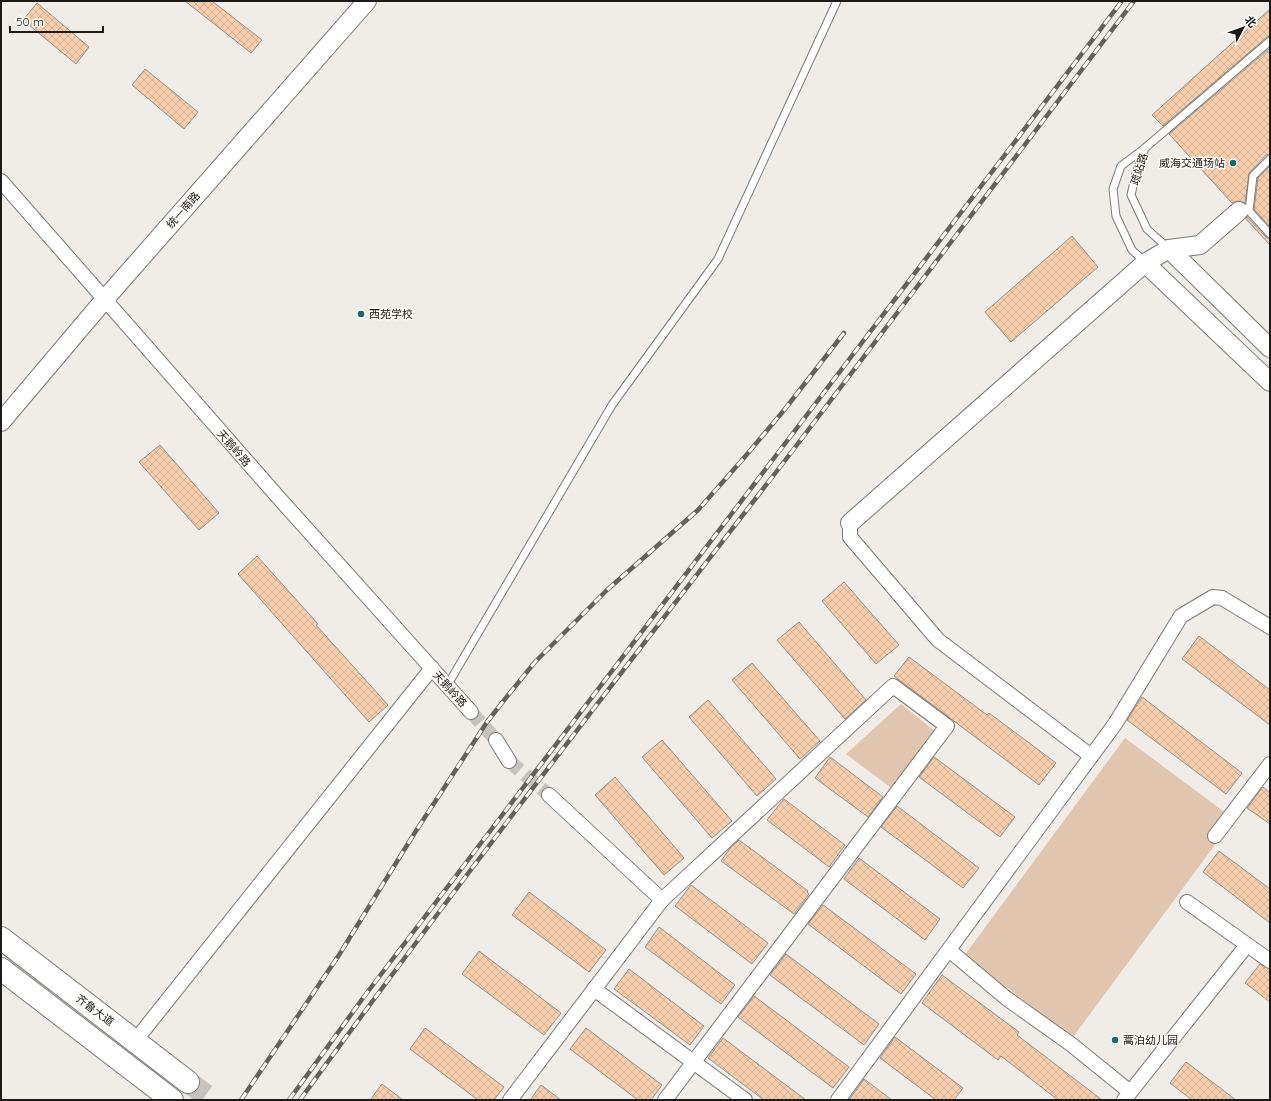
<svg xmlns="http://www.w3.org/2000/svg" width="1271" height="1101" viewBox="0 0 1271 1101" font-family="Quicksand,'Noto Sans SC',sans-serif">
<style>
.park{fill:#e0c5af}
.building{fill:url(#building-cross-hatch);stroke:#94908d}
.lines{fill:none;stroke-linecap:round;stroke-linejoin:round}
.minor-tunnel{stroke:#c6c2bf;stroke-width:14;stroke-dasharray:14 7;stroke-linecap:butt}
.primary-tunnel{stroke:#c6c2bf;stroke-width:22;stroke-dasharray:22 11;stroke-linecap:butt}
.service-casing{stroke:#7c7975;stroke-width:9}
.minor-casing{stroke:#7c7975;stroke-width:16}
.tertiary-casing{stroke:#7c7975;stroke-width:20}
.primary-casing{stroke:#7c7975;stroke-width:24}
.service{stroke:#fff;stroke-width:7}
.minor{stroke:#fff;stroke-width:14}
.tertiary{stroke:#fff;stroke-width:18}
.primary{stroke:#fff;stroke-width:22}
.rail-casing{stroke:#63615e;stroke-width:4.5}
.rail{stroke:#fdf9f5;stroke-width:3;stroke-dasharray:9;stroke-linecap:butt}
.poi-dot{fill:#1b686e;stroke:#fdf9f5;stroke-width:1.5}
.labels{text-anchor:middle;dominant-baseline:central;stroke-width:3;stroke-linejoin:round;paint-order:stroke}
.poi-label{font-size:11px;fill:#1c1b19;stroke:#fdf9f5;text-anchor:start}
.street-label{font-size:11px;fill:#1c1b19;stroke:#fdf9f5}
</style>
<defs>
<pattern id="building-cross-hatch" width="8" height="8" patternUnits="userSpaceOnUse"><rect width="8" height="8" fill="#f7ceab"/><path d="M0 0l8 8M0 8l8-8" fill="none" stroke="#d3b093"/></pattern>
</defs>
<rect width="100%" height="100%" fill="#f0ece8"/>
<g class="park">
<path d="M901 704 937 733 894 790 846 754Z"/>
<path d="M1125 738 1234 819 1073 1037 964 956Z"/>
</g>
<g class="building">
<path d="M185 1H212L262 40 251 53Z"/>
<path d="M37 3 89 47 76 64 23 20Z"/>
<path d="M1270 9V36L1267 37 1163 126 1152 115Z"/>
<path d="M1270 48V154L1266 155 1249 173 1245 203 1237 201 1232 203 1169 134Z"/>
<path d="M145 69 198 112 184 129 132 85Z"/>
<path d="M1270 166V227L1254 209 1258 178Z"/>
<path d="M1247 217 1266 237 1270 239V245L1246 219Z"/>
<path d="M1072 236 1098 267 1011 342 985 312Z"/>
<path d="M160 445 219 513 199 530 139 462Z"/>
<path d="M257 556 318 624 316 625 388 705 369 722 238 574Z"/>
<path d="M844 582 899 645 876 664 822 601Z"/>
<path d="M799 622 866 700 845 719 777 640Z"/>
<path d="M1199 636 1270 690V725L1182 659Z"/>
<path d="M909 657 987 715 989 713 1056 763 1039 785 894 676Z"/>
<path d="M752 663 820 741 800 759 732 680Z"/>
<path d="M1142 697 1242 773 1226 794 1127 720Z"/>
<path d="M708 700 776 779 757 796 689 717Z"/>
<path d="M662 740 732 821 712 838 642 757Z"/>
<path d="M830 757 883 797 868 817 815 778Z"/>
<path d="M934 757 1015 817 1000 837 919 777Z"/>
<path d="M615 777 684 858 664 875 595 795Z"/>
<path d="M1263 787 1270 793V824L1247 808Z"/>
<path d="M784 799 845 845 829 867 767 820Z"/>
<path d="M897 806 979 868 963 888 881 827Z"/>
<path d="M739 840 808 891 807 892 809 894 794 914 721 861 731 847Z"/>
<path d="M1219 851 1270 889V923L1203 872Z"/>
<path d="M859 858 940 919 925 940 844 879Z"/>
<path d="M691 885 768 943 752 964 675 906Z"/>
<path d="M529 892 606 950 589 972 512 915Z"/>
<path d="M823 905 916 974 901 994 808 924Z"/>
<path d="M659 927 735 985 721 1004 645 947Z"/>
<path d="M479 951 561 1013 544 1035 462 974Z"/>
<path d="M786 954 879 1024 864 1045 770 975Z"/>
<path d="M1260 964 1270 969V1002L1245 983Z"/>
<path d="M629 969 704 1026 690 1045 614 989Z"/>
<path d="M942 975 1019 1032 1017 1035 1102 1100H1058L1001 1056 998 1060 922 1003Z"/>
<path d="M754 996 849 1067 833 1088 738 1017Z"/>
<path d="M425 1028 504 1087 494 1100H478L410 1049Z"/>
<path d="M586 1028 662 1085 651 1100H638L570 1049Z"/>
<path d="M895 1037 963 1088 954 1100H936L880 1058Z"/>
<path d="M723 1038 806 1100H764L708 1058Z"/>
<path d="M1186 1062 1236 1100H1192L1170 1083Z"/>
<path d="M864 1079 892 1100H849Z"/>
<path d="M382 1084 403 1100H370Z"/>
<path d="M541 1085 561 1100H530Z"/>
</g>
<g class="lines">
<g class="minor-tunnel">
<path d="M471 712 496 740"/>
<path d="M509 761 549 795"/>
</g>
<path class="primary-tunnel" d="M188 1082 213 1100"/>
<defs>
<g id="service">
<path d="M1145 148 1270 41"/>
<path d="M1270 159 1253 176 1249 211 1270 234"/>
<path d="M1145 262 1132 250 1116 216 1113 189 1121 166 1145 148 1136 173 1131 195 1147 229 1168 248"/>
<path d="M447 686 612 405 718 259 837 1"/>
</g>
<g id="minor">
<path d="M1 181 278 497 471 712"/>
<path d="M850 523V537L938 640 1091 756"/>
<path d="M496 740 509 761"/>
<path d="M549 795 662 900"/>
<path d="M1215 836 1270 764"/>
<path d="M1187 902 1270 961"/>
<path d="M949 950 1006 998 1072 1045 1130 1092"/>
<path d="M594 989 745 1100"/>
<path d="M135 1041 432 668"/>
<path d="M510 1100 662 900 893 686 947 726 665 1100"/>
<path d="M838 1100 1115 724 1181 616 1213 597 1222 598 1270 627"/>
<path d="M1124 1100 1247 945"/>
</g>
<g id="tertiary">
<path d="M1169 249 1270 348"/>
<path d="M1145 263 1270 382"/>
<path d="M1 422 105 299 367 1"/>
<path d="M850 523 1145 263 1169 249 1200 245 1239 211"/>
</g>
<g id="primary">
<path d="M1 938 188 1082"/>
<path d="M1 969 172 1100"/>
</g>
</defs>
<use href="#service" class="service-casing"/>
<use href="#minor" class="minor-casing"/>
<use href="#tertiary" class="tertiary-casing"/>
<use href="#primary" class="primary-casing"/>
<use href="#service" class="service"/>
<use href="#minor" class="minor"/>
<use href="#tertiary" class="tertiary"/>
<use href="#primary" class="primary"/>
<defs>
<g id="rail">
<path d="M241 1100 339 955 414 834 487 722 509 694 535 662 607 590 698 510 743 459 785 409 844 333"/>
<path d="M289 1100 363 998 1122 1"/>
<path d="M300 1100C459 881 625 668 790 454 905 303 1019 152 1134 1"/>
</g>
</defs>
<use href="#rail" class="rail-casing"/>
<use href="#rail" class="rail"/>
</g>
<g class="poi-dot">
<circle cx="1233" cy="163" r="4"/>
<circle cx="361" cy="314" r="4"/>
<circle cx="1115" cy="1040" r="4"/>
</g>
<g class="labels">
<g class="poi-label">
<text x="1225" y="163" text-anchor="end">威海交通场站</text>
<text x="369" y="314">西苑学校</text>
<text x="1123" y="1040">蒿泊幼儿园</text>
</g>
<g class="street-label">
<text transform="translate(1139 169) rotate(-73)">疏站路</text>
<text transform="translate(183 210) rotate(-49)">统一南路</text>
<text transform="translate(234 448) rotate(49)">天鹅岭路</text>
<text transform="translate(450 689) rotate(48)">天鹅岭路</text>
<text transform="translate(95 1010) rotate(37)">齐鲁大道</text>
</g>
</g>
<rect width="1271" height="1101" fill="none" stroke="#1c1b19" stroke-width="4"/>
<g transform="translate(1243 28) rotate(49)" stroke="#fdf9f5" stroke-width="3" paint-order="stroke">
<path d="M0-3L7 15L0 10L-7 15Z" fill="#1c1b19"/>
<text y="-6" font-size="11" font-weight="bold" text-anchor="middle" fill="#1c1b19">北</text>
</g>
<path d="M10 26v6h93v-6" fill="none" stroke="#1c1b19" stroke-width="2"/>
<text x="16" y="26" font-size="12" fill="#1c1b19" stroke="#fdf9f5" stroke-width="3" paint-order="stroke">50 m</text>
</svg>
